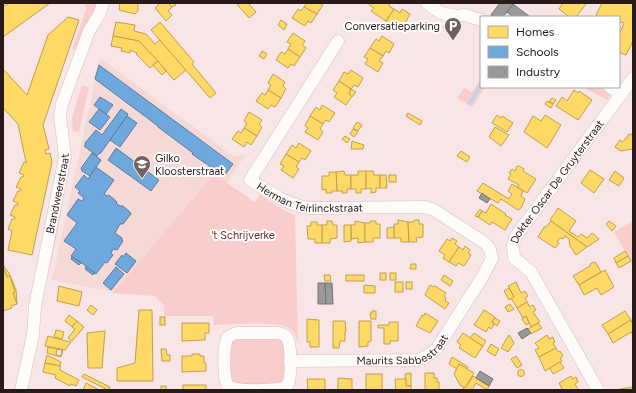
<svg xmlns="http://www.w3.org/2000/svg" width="636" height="393" viewBox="0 0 636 393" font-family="Figtree,sans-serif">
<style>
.built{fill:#f5d9d7}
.green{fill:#f8cdcb}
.homes{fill:#ffd966;stroke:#bea04f;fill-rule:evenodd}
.schools{fill:#6fa8dc;stroke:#5a7da2}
.industry{fill:#999;stroke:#777373}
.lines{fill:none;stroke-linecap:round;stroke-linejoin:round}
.stream{stroke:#bcd4f2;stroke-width:3.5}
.minor-casing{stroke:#d0c1c1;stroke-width:13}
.minor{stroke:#fefbfb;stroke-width:12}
.labels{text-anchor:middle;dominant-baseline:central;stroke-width:4;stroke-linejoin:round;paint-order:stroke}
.poi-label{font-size:11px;fill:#281a19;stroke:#fff;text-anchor:end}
.street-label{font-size:11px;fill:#281a19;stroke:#fff}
.park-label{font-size:11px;fill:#702626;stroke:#fff}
</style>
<rect width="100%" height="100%" fill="#f7e6e5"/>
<path class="built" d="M100 58 233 156 245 155 227 184 214 174 114 292 52 280Z"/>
<g class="green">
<path d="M85 3H98L77 48 72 50 86 10Z"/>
<path d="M481 78V87H485L472 107 457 98 464 88 472 92Z"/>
<path d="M82 85 89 87 79 132 73 131 72 118Z"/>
<path d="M583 87H602L609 91 610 96 607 100Z"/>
<path d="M214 174 255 202 260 195 285 211 295 215 298 345C297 339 295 332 290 329 279 320 230 325 214 325L213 316H164V306L155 296 113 293Z"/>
<path d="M60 201 63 202 50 268 47 267Z"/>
<path d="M633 221V265L614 232Z"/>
<path d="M237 338H276L281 340 285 346V376L284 380 278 384 238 385 233 383 231 380 230 347 231 341Z"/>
</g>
<g class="homes">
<path d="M9 3H50L3 37V7Z"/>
<path d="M120 3H138V11L135 14 119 10Z"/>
<path d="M160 3H168L172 7 168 11 172 15 166 21 155 8Z"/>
<path d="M170 3H174L176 5 172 7 169 4Z"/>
<path d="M236 3H248L256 12 249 18Z"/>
<path d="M307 3H319L323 5 317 14 304 7Z"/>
<path d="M370 3H390L389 6 394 9 386 21 371 11 374 8 369 5Z"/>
<path d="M563 3H587L576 17H567L568 16 559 9Z"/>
<path d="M602 3H630L633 4V41L626 55 619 52V35L624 23 621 22 619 23V17H599L597 16 596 15Z"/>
<path d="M304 7 317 14 311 23 308 21 305 26 292 18 298 9 301 11Z"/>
<path d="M394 9 400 13 402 9 410 14 403 27 398 24 396 27 386 21Z"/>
<path d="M68 17 79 20 43 125 49 149 45 150 46 154 50 153 52 162 32 255 8 250 12 231 8 229 12 219H15V217L10 215 15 205H18V203L13 201 18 191H20L21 189 16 187 21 177H23L24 175 19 173 24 162 26 163V162L18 124 3 108V69L27 95 48 35Z"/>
<path d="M281 20 287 24 284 30 278 25Z"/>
<path d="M116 22 135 25 134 31 146 34 155 44 160 40 186 70 174 80 139 41 113 36Z"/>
<path d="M160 22 194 62 192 64 216 93 210 98 151 30Z"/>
<path d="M293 33 305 41 302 45 306 48 300 57 288 49 291 44 287 42Z"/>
<path d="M113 36 139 41 158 61 150 68 136 54 137 53 130 50V53L121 51 122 48 111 46Z"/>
<path d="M382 36 394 44 389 53 386 51 383 56 370 48 376 39 379 41Z"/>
<path d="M370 48 383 56 379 61 383 63 378 72 365 64 368 59 364 57Z"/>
<path d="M288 49 300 57 294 66 291 64 288 68 276 60 281 52 285 54Z"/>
<path d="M262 51 267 54 264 59 259 56Z"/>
<path d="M158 61 166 71 162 75 153 65Z"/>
<path d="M351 70 363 78 358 87 354 85 351 89 339 81 344 72 348 74Z"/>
<path d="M273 74 285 82 283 86 286 89 281 98 268 90 271 85 268 83Z"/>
<path d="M339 81 351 89 349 94 352 96 346 105 334 97 337 93 333 90Z"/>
<path d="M351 89 356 92 352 97 349 94Z"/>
<path d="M268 90 281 98 275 107 271 105 268 109 256 101 262 93 265 95Z"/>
<path d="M574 90 578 93 579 91 592 100 578 120 556 106 562 97 567 101Z"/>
<path d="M552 98 556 100 553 104 549 102Z"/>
<path d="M547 101 553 104 551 108 545 104Z"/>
<path d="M322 105 335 113 329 122 326 120 323 124 310 116 316 107 320 110Z"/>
<path d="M249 112 262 120 259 124 262 127 257 136 244 128 247 123 244 121Z"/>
<path d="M408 113 422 121 420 125 406 116Z"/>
<path d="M497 115 501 118 502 116 513 123 507 132 492 123Z"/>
<path d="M545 115 561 125 547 148 524 132 533 116 541 121Z"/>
<path d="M310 116 323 124 320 129 323 132 318 140 305 132 308 128 305 126Z"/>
<path d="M357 122 362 125 358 131 353 128Z"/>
<path d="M495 127 509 135 501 146 489 137Z"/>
<path d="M244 128 257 136 251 145 247 142 244 147 232 139 238 131 241 133Z"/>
<path d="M353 129 358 132 354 137 350 134Z"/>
<path d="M633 132V151L631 149 621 151 615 147 620 140 623 142 629 134 631 135Z"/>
<path d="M345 136 350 139 347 143 342 139Z"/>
<path d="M352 141 364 145 363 149H351Z"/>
<path d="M299 143 311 151 305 160 302 158 299 162 286 154 292 145 296 148Z"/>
<path d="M461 151 470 157 467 162 457 156Z"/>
<path d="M286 154 299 162 296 167 299 169 293 178 281 170 284 166 280 164Z"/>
<path d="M517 166H519L524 169 523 171 536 179 527 193 517 187 519 185 508 179 511 174 509 173 512 169 515 171Z"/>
<path d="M590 170 604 179 594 193 581 183Z"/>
<path d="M344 171 345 175H351V189H347V193H342V191H337L336 172Z"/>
<path d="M358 171H366V189H361V193H356V189H351V175H358Z"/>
<path d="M366 171H373L374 175H380V188H376V192L371 193V188L366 189Z"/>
<path d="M615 171 624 178 619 186 609 180Z"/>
<path d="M329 172H336L337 191H332V193H326V189L322 190V176H329Z"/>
<path d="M380 175H386L387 188H380Z"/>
<rect x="389" y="175" width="7" height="7"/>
<path d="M483 183 509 199 512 194 508 191 512 184 523 191 521 196 525 199 521 208 518 210 501 199 498 203 477 191Z"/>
<path d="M491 204 506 214 505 215 512 219 505 230 492 222 490 225 478 217 482 211 486 213Z"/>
<path d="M558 208 576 221 569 231 578 237 581 234 587 238 592 233 599 239 587 247 551 221 550 220Z"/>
<path d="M480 209 482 211 478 217 475 216Z"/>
<path d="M398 220 408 222 409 242H401V238H394V224H398Z"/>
<path d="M414 220H419V224H423V237L416 238 417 242H409L408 222H414Z"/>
<path d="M327 221H332L333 225H337V238L330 239V243H322V225H327Z"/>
<path d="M355 221 365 223V242L358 243V238L351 239V225H355Z"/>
<path d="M370 221H376V224H380V238H373V242H365V223H370Z"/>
<path d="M551 221 587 247 576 255 570 246 569 239 565 236 563 239 560 238 557 242 559 243 555 248 538 237 544 227H546Z"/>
<path d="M609 221 616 226 612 231 606 224Z"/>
<path d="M311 222H317V225H322V243H315V239H308L307 226H311Z"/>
<path d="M344 225H351V241L344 242Z"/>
<path d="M394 227V238H387V228Z"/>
<path d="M452 238 457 241 455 244 459 247 449 262 443 258 445 255 439 251 447 239 450 241Z"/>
<path d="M465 246 470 250 468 253 471 255 464 266 458 263 456 266 449 262 459 247 463 250Z"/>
<path d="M625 251 628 256 616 263 614 258Z"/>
<path d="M628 256 631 261 619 268 616 263Z"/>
<path d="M594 262 596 263 601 272 579 285 573 276 590 266V264Z"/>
<path d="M411 264H416V269H410Z"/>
<path d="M3 266H4L10 275 16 290 17 304 14 305 17 304 13 293 15 292 10 276 7 277Z"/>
<path d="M3 267 7 277 10 276 15 292 13 293 17 304 11 306 12 308 3 311Z"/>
<path d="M605 270 614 287 601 295 597 288 584 295 579 285Z"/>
<rect x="380" y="273" width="6" height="7"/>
<rect x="390" y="273" width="6" height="7"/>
<path d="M324 275H330L331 281H325Z"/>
<rect x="346" y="275" width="18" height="6"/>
<path d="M444 275 453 281 450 286 441 280Z"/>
<rect x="395" y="282" width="8" height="10"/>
<rect x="406" y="282" width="6" height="7"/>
<path d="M516 282 521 293 525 291 528 296 525 298 527 302 517 308 511 298 514 297 508 286Z"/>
<path d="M364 285 375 286V293H364Z"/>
<path d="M430 285 434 287 435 286 446 293 444 296 446 298 445 301 449 303 445 309 425 295Z"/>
<path d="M59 286 82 292 79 306 57 301Z"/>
<path d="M509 288 514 297 509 300 504 291Z"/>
<path d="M527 302 530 307 533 305 536 310 533 312 540 322 531 327 526 316 523 318 517 308Z"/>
<path d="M510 304 514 309 508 312 505 307Z"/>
<path d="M91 305 97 310 93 315 87 310Z"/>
<path d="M139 310H152L153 381H117V368L135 363Z"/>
<path d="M484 310 495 317 492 322 494 325 491 329 489 327 486 332 474 325Z"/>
<path d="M372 311H376V319H371L370 313H372Z"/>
<path d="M625 311 631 320 608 334 602 325Z"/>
<path d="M425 313 438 321 430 333 416 326 422 315 424 316Z"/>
<path d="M69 315 77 321 72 327 65 321Z"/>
<path d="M526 316 529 323 526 325 522 319Z"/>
<rect x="160" y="317" width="5" height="8"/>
<path d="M495 318 500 321 497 326 492 322Z"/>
<path d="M307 319 319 320V347H310V342H307Z"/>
<path d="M631 320 632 323 633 322V335L631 332 613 343 608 334Z"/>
<path d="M77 321 84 327 72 341 68 338 75 329 72 327Z"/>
<path d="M333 321H345L346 332H345V341H340L339 348H333Z"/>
<path d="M359 321H371V341L368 342V346L359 347Z"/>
<path d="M389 322H398V341H390V344H384V328H378V325H389Z"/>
<path d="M182 323H209V333H205V340L182 341Z"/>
<path d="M538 323 542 328 531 334 528 329Z"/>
<path d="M56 330 64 332 62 339 54 337Z"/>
<path d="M105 331 102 368H88L87 333Z"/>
<path d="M463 333 483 346 475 358 459 348 461 345 457 342Z"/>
<path d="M474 333 486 341 483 346 470 338Z"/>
<path d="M509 335 514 343 508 352 501 348Z"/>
<path d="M547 335 549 339 553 337 555 342 553 343 556 348 539 357 535 350 539 348 535 343Z"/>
<path d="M48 336 62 340 71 342 65 350 45 346Z"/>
<path d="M491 344 499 349 495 356 487 351Z"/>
<path d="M48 347 63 350 61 357 47 353ZM57 349 62 350 61 356 56 355Z"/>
<path d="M556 348 558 352 560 351 563 356 560 358 562 361 545 371 539 357Z"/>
<path d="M161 349H166L167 355H170V361H162Z"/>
<path d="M192 354H200V356H204V363H206V371L182 372V356H192Z"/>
<path d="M47 355 61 362 60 366 45 363Z"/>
<path d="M516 356 522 365 517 368 511 359Z"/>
<path d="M452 357 468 367 467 369 459 364 457 369 449 364Z"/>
<path d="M560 362 564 368 553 374 550 368Z"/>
<path d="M45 363 60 366V370L79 380 76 386 71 384 70 386 55 378 56 375 43 372Z"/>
<path d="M459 364 474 373 465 388 460 385 454 374Z"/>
<circle cx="521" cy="373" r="3.5"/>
<path d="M411 373V386H406L405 374Z"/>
<path d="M425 373H434V378H437V382H439V390H425Z"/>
<path d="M84 374 110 387 108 390 82 377Z"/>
<rect x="366" y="374" width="16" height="16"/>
<path d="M473 376 489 386 487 390 476 383 472 390H462L464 387 465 388Z"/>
<path d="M571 376 573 379 576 377 578 382 575 384 578 389 575 390H560L562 389 559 383Z"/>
<path d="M338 378 352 379V390H338Z"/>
<path d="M307 379H325V390H308Z"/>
<path d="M395 379H406V386H411V390H396Z"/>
<path d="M86 383 99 390H83Z"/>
<rect x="183" y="385" width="23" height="5"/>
<rect x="161" y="386" width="5" height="4"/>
<path d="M633 387V390H620V389Z"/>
</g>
<g class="schools">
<path d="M99 65 233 164 224 176 192 154 193 153 158 127V126L95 79Z"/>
<path d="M100 97 113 105 106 114 94 105Z"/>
<path d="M99 109 110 117 100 130 89 122Z"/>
<path d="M121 109 128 114 127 116 100 154 99 153 97 156 84 146 86 144 85 143 96 130 102 135Z"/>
<path d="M127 116 137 123 120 147 110 140Z"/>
<path d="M116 148 159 180 151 191 108 160Z"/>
<path d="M92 153 101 160 90 176 82 171 81 168Z"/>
<path d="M96 167 114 180 104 194 107 196 109 195 117 202 116 203 120 206H123L130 212 131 214 123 224H120L115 233 122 238V240L123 241 117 250 113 249 111 253 113 255 107 263 105 262 96 274 85 266V265L71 256 76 249 64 241 77 223 67 215 78 199 82 201 84 198 78 193 80 191 75 187 84 175 88 179Z"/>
<path d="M126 253 136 261 127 273 115 264 122 255 123 257Z"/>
<path d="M72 257 81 263 79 265 71 259Z"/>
<path d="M86 267 95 273 93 275 85 269Z"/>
<path d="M116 267 124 274 111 290 103 283Z"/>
</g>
<g class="industry">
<path d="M500 3H514L503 17H495L491 15Z"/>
<path d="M513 4 529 16 528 17H513L508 13 507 12Z"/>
<path d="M482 193 490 199 487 203 479 198Z"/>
<path d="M318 283H325L326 304H318Z"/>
<path d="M325 283H332L333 304H326Z"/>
<path d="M527 328 531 333 522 339 518 333Z"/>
<path d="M480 371 493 379 489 386 476 378Z"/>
</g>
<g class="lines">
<path class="stream" d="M470 103 481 85"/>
<defs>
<g id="minor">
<path d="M427 3 441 13 456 16 465 15 481 20"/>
<path id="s1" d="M338 41 250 180C270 192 286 205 310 208L425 207 434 210 485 243 490 249 492 258"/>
<path d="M610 87 622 94"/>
<path d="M236 333H279L286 336C292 344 292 378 287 386 278 391 237 392 228 386 223 378 223 345 228 337Z"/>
<path id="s2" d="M290 361 417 360C426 358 431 354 437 348L483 276 492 258"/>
<path id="s3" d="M21 390 33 335 35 306 65 157 60 116 62 104 89 31 99 15 103 3"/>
<path id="s4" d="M598 390 531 272 514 258 513 245 516 236 633 78"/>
</g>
</defs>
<use href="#minor" class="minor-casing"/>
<use href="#minor" class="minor"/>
</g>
<defs>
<symbol id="parking-pin" viewBox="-11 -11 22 30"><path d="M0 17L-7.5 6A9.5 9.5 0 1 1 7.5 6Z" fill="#706160" stroke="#fff"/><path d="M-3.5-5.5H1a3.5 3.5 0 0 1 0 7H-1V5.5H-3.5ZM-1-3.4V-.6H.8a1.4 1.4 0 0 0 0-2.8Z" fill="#fff"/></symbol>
<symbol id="school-pin" viewBox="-11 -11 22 30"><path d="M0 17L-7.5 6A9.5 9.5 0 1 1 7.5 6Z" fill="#706160" stroke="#fff"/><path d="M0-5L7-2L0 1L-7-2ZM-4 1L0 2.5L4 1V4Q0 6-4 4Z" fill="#fff"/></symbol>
</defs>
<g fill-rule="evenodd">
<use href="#parking-pin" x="443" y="16" width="20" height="27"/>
<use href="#school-pin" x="132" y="154" width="20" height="27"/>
</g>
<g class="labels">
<g class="poi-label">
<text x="440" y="26">Conversatieparking</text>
<text x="155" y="158" text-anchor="start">Gilko<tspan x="155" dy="13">Kloosterstraat</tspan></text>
</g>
<g class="street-label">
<text stroke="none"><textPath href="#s4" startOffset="248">Dokter Oscar De Gruyterstraat</textPath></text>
<text stroke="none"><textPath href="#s3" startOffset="200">Brandweerstraat</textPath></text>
<text stroke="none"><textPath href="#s1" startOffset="229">Herman Teirlinckstraat</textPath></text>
<text stroke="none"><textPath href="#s2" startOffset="116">Maurits Sabbestraat</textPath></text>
</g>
<g class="park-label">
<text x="243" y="235">'t Schrijverke</text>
</g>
</g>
<rect width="636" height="393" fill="none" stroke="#281a19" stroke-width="8"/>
<rect x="480" y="16" width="140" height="72" fill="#ffffff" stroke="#a9a3a3"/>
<rect x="488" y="26" width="20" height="12" fill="#ffd966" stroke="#a9a3a3"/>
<text x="516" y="36" font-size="12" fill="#281a19">Homes</text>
<rect x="488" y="46" width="20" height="12" fill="#6fa8dc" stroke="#a9a3a3"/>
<text x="516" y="56" font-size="12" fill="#281a19">Schools</text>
<rect x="488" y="66" width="20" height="12" fill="#999999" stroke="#a9a3a3"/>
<text x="516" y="76" font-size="12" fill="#281a19">Industry</text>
</svg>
